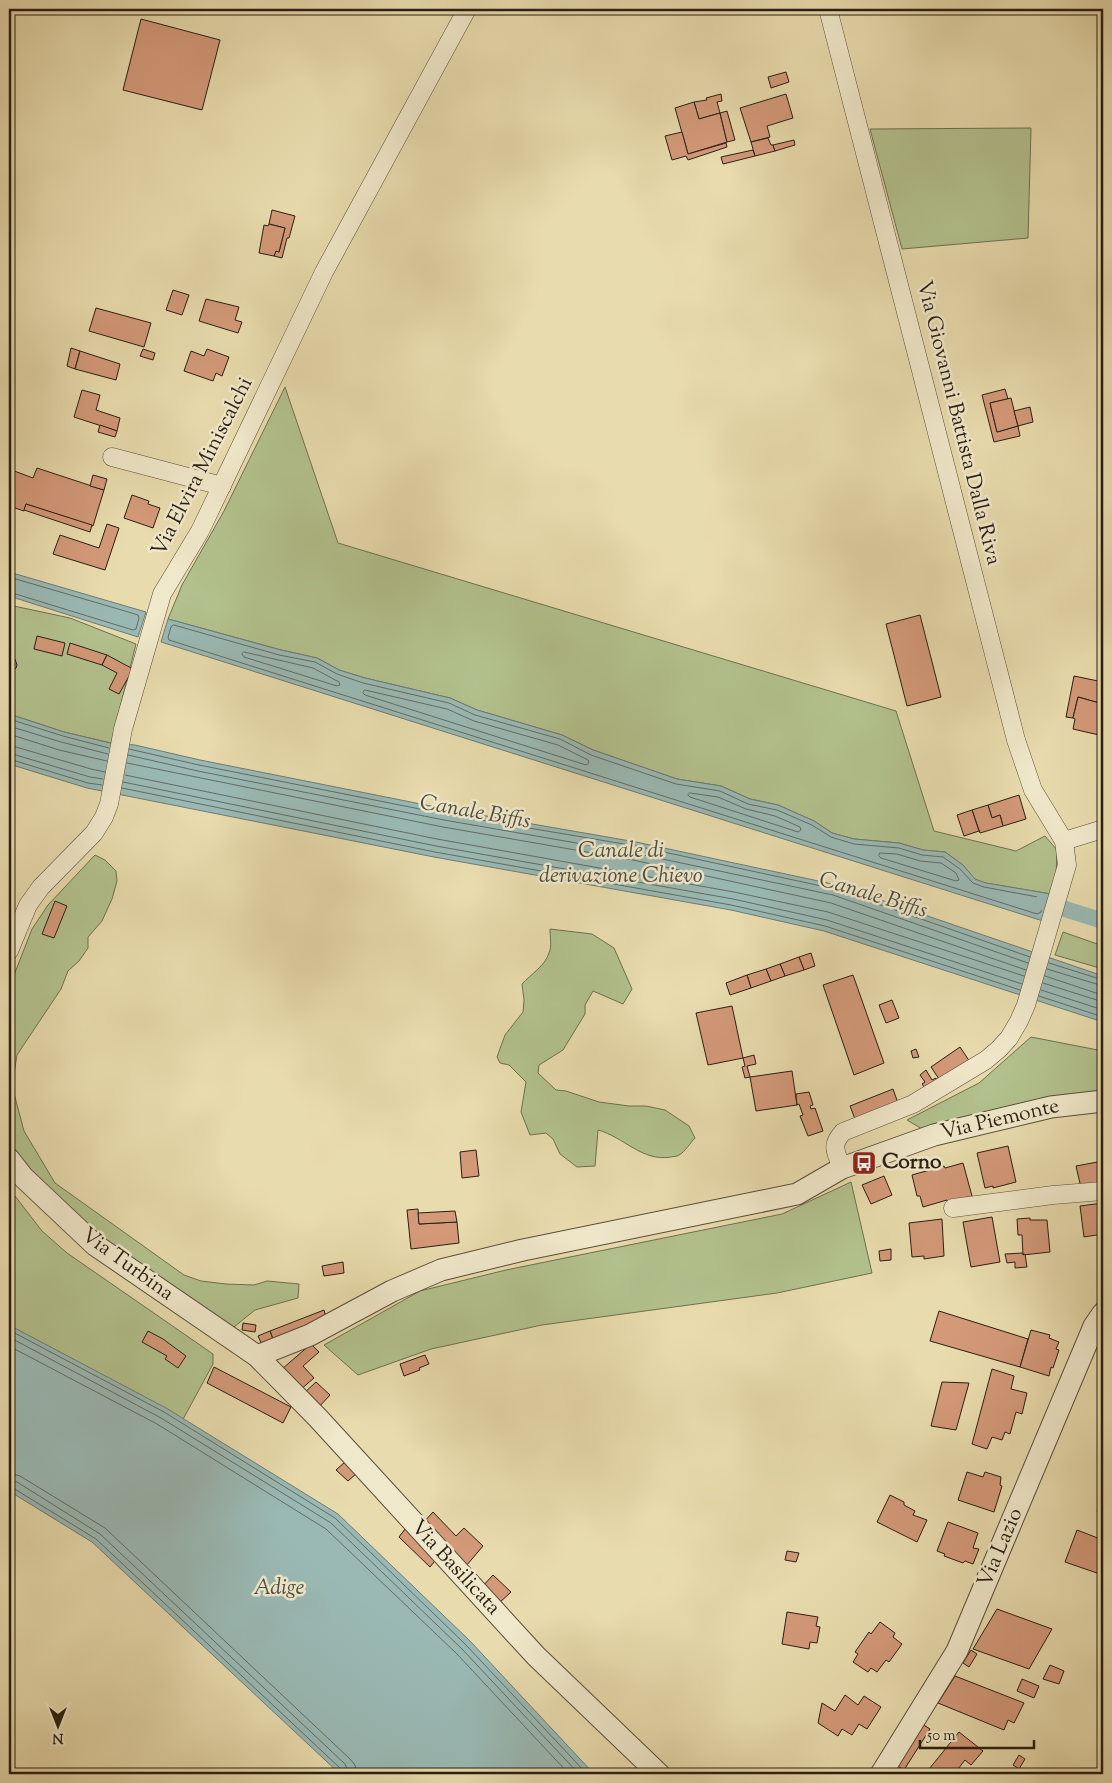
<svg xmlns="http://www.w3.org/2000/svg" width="1112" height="1783" viewBox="0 0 1112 1783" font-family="'Sorts Mill Goudy',serif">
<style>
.green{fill:#b2c18d;stroke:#6e7050}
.water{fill:#9ab9b4;stroke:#6d7b74}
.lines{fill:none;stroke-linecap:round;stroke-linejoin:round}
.shore{stroke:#626c64;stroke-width:1}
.canal{stroke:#9ab9b4;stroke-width:16}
.building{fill:#d39979;stroke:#2a1e13}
.minor-casing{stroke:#5a4d3a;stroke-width:19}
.tertiary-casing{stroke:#5a4d3a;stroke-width:23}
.minor{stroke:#f0e8ca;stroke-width:18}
.tertiary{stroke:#f0e8ca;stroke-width:21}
.labels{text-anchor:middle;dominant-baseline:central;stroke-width:5;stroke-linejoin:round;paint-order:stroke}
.street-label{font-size:21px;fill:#2a1e13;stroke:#f0e8ca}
.poi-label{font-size:21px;font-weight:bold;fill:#2a1e13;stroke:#f0e8ca;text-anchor:start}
.water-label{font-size:22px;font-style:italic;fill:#4c4c43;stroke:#f0e8ca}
</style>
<rect width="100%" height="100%" fill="#e8dbad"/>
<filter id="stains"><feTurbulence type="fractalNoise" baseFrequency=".004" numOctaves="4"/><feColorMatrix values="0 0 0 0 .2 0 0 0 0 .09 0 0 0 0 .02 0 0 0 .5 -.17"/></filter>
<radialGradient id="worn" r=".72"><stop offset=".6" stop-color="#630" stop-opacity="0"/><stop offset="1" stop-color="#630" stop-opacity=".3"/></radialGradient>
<g class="green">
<path d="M1031 128 1028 238 902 249 870 129Z"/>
<path d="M285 387 338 543 896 711 934 831 1016 851 1045 836 1057 850 1056 876 1051 894 985 883 974 879 963 865 945 852 923 850 899 843 854 839 832 833 814 821 778 805 750 799 721 786 677 779 593 750 562 735 477 710 450 698 365 678 339 670 317 658 281 650 168 619 182 585 224 511Z"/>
<path d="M9 605 70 618 136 644 111 743 64 732 9 714Z"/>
<path d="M95 855 105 860 116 871 117 881 112 899 102 921 88 937V948L79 961 68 971 61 989 17 1055 12 1086 24 1131 55 1183 184 1275 201 1281 226 1284 254 1285 267 1281 299 1284 298 1298 255 1310 229 1331 63 1213 9 1143V988L32 929 48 905Z"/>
<path d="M550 929 592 934 614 948 632 989 623 1004 593 991 585 1005V1014L563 1050 539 1065 538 1073 556 1090 566 1091 599 1102 629 1106H646L665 1110 689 1126 695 1138C690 1143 685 1152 679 1155 676 1157 674 1156 671 1157 642 1162 624 1137 598 1130L595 1166 577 1167 560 1154 553 1139 546 1133 530 1135 521 1112 526 1082 509 1065 500 1063 497 1057 505 1035 523 1012 524 1000 522 984C531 974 545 966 549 953 552 947 550 936 550 929Z"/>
<path d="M1063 932 1103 946V969L1055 955Z"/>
<path d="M1031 1037 1103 1051V1095L927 1132 907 1120 979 1083Z"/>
<path d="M851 1182 872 1273 777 1293 542 1325 431 1349 358 1375 324 1345 420 1291 506 1270 782 1214Z"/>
<path d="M15 1196 42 1231 67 1253 213 1354V1364L181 1423 9 1342V1201Z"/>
</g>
<g class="water">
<path d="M9 572 146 612 138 637 9 596Z"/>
<path d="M168 619 281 650 317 658 339 670 365 678 450 698 477 710 562 735 593 750 677 779 721 786 750 799 778 805 814 821 832 833 854 839 899 843 923 850 945 852 963 865 975 879 986 883 1051 894 1043 921 161 642Z"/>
<path d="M9 714 64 732 110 743 135 745 200 760 446 809 636 842 837 885 1103 976V1022L824 931 731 910 434 857 87 788 9 764Z"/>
<path d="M9 1325 166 1408 338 1514 470 1641 594 1774H340L92 1542 9 1491Z"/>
</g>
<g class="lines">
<g class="shore">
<path d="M9 577 125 611 138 615 139 618 136 629 133 630 9 592"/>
<path d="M174 625 279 655 315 662 337 674 363 683 449 703 475 715 560 739 591 755 676 784 720 791 748 804 777 810 812 825 831 837 854 844 899 848 922 855 943 857 960 869 973 883 984 887 1043 898 1044 900 1041 912 1037 914 169 640 168 637 171 627Z"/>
<path d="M244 652 313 668 339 682 340 685 337 686 244 657 242 654Z"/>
<path d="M365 690 447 709 474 721 558 745 588 760 589 763 586 765 365 695 363 693Z"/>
<path d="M9 719 63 736 109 748"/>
<path d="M9 726 61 742 108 754"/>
<path d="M9 734 59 750 107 761"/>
<path d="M9 745 91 769 105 772"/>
<path d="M129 749 199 765 445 814 636 846 835 889 1030 957"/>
<path d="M9 753 90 777 103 779"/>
<path d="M128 755 198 771 444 820 634 853 833 895 1028 963"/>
<path d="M9 759 88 783 102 785"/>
<path d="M127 763 443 827 633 860 831 903 1026 970"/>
<path d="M125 775 437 839 734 892 828 912 1024 976"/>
<path d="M123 782 436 846 733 899 827 920 1022 984"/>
<path d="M122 788 435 852 731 905 825 926 1020 990"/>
<path d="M690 793 718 797 746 809 775 816 800 827 801 830 798 832 690 797 688 795Z"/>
<path d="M880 853 897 854 920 861 941 863 956 873 959 880 956 881 881 858 879 856Z"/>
<path d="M1049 963 1103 980"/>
<path d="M1047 969 1103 986"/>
<path d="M1045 976 1096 993 1103 994"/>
<path d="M1043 983 1103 1002"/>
<path d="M1041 990 1103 1010"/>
<path d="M1039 996 1103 1017"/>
<path d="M9 1330 164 1412 335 1518 466 1645 587 1774"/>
<path d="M9 1337 161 1418 331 1523 462 1649 579 1774"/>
<path d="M9 1346 157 1424 326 1529 457 1654 569 1774"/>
<path d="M9 1473 20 1476 105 1528 350 1759 355 1765 356 1774"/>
<path d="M9 1481 17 1482 100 1534 345 1764 349 1774"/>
<path d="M9 1487 13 1488 96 1539 341 1769 342 1774"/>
</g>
<path class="canal" d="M1043 902 1103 921"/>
</g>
<g class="building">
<path d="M141 19 220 40 202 110 123 90Z"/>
<path d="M786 72 789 82 771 88 768 77Z"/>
<path d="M721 94 722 101 717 102 720 113 699 119 694 102 707 100 706 98Z"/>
<path d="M786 94 793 118 767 126 770 137 751 142 740 108Z"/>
<path d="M694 102 699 119 720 113 727 142 688 154 675 108Z"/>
<path d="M727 111 735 140 727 142 720 113Z"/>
<path d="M682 132 688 154 726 143 727 147 688 160 686 156 672 160 665 136Z"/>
<path d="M768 138 771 145H773L775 151 755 156 751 142Z"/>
<path d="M794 140 795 145 775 151 773 145Z"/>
<path d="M753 150 755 156 723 164 721 157Z"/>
<path d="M272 210 295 216 289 238H287L282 258 274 256 276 251 279 252 285 228 269 224Z"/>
<path d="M269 224 285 228 279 252 276 251 274 256 259 253 264 225 268 226Z"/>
<path d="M173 290 189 295 182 315 166 310Z"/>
<path d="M206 299 239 307 235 320 242 322 238 333 199 321Z"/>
<path d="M96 308 151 323 144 347 89 331Z"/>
<path d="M71 348 80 351 75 369 67 366Z"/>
<path d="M143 349 155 353 153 360 140 356Z"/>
<path d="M207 349 229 357 222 376 216 373 213 381 184 371 191 351 204 356Z"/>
<path d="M80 351 120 364 116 380 75 369Z"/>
<path d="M1005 389 1008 399 990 403 997 432 1018 426 1020 436 994 442 982 395Z"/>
<path d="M82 390 100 395 96 410 120 418 117 431 74 417Z"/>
<path d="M1011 398 1018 426 997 432 990 403Z"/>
<path d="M1030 407 1033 422 1018 426 1014 411Z"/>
<path d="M100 425 117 431 115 437 98 432Z"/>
<path d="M37 468 104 490 93 526 26 504 24 511 9 506V469L33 478Z"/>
<path d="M93 475 107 479 104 490 90 486Z"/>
<path d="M132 495 149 501 148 504 160 508 153 528 124 518Z"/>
<path d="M26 504 92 525 90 532 24 510Z"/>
<path d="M107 524 119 528 105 570 53 554 60 535 99 548Z"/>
<path d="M920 615 941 697 907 706 886 624Z"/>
<path d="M37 636 65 643 62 656 34 649Z"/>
<path d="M70 643 107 655 102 665 67 654Z"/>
<path d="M107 655 133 669 119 694 109 689 117 673 102 665Z"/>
<path d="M9 657 15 659 17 665 16 668 11 672H9Z"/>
<path d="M1074 676 1103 682V704L1078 697 1073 718 1066 717Z"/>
<path d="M1078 697 1103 704V714L1099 735 1073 729 1075 719 1073 718Z"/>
<path d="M1019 795 1026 819 1003 826 1000 815 992 818 988 805Z"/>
<path d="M988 805 992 818 1000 815 1003 826 980 833 972 810Z"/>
<path d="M972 810 979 831 964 836 957 815Z"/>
<path d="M1103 841V863L1098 842Z"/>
<path d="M55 901 67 906 54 938 42 934Z"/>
<path d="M811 953 815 966 804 970 799 957Z"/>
<path d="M799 957 804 970 785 976 780 964Z"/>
<path d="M780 964 785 976 771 981 766 969Z"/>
<path d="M766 969 771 981 751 988 747 975Z"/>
<path d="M747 975 751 988 730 995 726 983Z"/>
<path d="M853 975 884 1063 854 1075 823 985Z"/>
<path d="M892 1000 899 1018 886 1023 879 1005Z"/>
<path d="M732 1006 743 1058 708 1065 696 1013Z"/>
<path d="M960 1047 970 1062 941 1082 931 1067Z"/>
<path d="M916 1049 919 1057 913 1058 911 1051Z"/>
<path d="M754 1055 756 1064 747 1066 750 1077 745 1078 742 1067 745 1066 743 1058Z"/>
<path d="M926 1070 932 1080 936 1078 939 1084 928 1092 922 1084 925 1082 920 1075Z"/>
<path d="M792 1071 797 1105 756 1111 750 1077Z"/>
<path d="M893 1089 898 1103 855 1119 850 1106Z"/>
<path d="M809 1092 813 1105 810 1106 811 1109 815 1108 823 1131 808 1136 800 1116 803 1115 799 1104 797 1105 796 1094Z"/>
<path d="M1008 1146 1016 1182 993 1188V1186L985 1188 977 1153Z"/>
<path d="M476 1150 479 1176 462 1178 460 1152Z"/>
<path d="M1103 1161V1186L1082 1192 1076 1166Z"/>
<path d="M963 1163 972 1196 948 1203 947 1200 923 1207 920 1196H917L912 1175 944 1166 945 1168Z"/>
<path d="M884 1176 892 1195 871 1204 862 1185Z"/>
<path d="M1103 1203V1234L1084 1237 1080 1206Z"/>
<path d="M418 1209 419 1224 457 1222 459 1243 411 1249 407 1210Z"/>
<path d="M455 1211 457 1222 419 1224 418 1213Z"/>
<path d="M992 1217 1000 1262 971 1267 963 1222Z"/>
<path d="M1030 1218V1220H1047L1050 1252 1023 1255 1022 1235H1018L1017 1219Z"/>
<path d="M942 1219 944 1256 924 1259V1256L912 1257 909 1223Z"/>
<path d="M891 1249V1260L880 1261 879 1251Z"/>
<path d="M1023 1253V1255L1025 1254 1027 1267 1015 1268V1262L1007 1263 1005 1254Z"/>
<path d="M343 1262 344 1273 324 1276 322 1266Z"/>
<path d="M324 1310 328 1323 275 1345 270 1331Z"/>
<path d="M939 1311 1028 1339 1020 1367 930 1341Z"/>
<path d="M243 1323 256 1325 255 1332 242 1330Z"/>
<path d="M1031 1330 1050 1335 1049 1338 1059 1342 1056 1349 1059 1350 1053 1368 1051 1367 1049 1376 1020 1367Z"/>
<path d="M148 1331 163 1339 186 1356 178 1368 165 1359 167 1356 142 1342Z"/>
<path d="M270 1331 275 1345 263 1347 258 1336Z"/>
<path d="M311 1344 319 1352 303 1366 314 1378 300 1390 282 1369Z"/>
<path d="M425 1355 429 1364 419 1368 420 1370 404 1376 400 1364Z"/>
<path d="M214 1367 291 1407 283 1423 207 1383Z"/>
<path d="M992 1369 1014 1376 1011 1389 1027 1393 1022 1414 1016 1412 1010 1434 1005 1432 1002 1440 992 1437 987 1449 972 1444Z"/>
<path d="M316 1382 330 1395 318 1408 303 1394Z"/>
<path d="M942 1382 969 1383 956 1430 931 1426Z"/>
<path d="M346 1461 357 1473 348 1481 336 1470Z"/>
<path d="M967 1472 983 1477 985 1472 1001 1477 1000 1485 1002 1486 994 1512 958 1500Z"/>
<path d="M890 1495 904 1502V1505L915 1511 913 1515 927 1520 917 1542 877 1522Z"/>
<path d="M1103 1495V1513L1097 1511Z"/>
<path d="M433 1512 456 1536 464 1528 483 1546 466 1566 422 1524Z"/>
<path d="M948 1522 978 1533 973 1548 979 1549 973 1564 965 1561 963 1563 944 1556 945 1554 937 1551Z"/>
<path d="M408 1525 439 1556 430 1567 399 1537Z"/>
<path d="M1077 1530 1103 1540V1555L1097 1573 1065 1562Z"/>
<path d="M787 1551 799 1553 796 1562 785 1560Z"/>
<path d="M493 1575 511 1592 498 1604 481 1588Z"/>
<path d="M997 1609 1052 1629 1029 1669 973 1649Z"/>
<path d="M787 1612 818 1617 816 1626 820 1627 817 1643 810 1642 809 1649 782 1644Z"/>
<path d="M880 1622 895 1633 893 1637 902 1644 889 1662 886 1660 877 1672 871 1668 868 1672 853 1662 858 1654 855 1652 869 1632 871 1634Z"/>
<path d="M971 1650 977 1654 969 1667 963 1663Z"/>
<path d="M1050 1665 1064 1671 1059 1684 1043 1679Z"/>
<path d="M955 1676 1024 1703 1014 1723 1008 1720 1004 1730 938 1703Z"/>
<path d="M1022 1679 1039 1686 1034 1698 1017 1691Z"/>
<path d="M845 1695 858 1705 864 1696 881 1707 867 1729 859 1724 852 1735 842 1729 838 1736 818 1723 822 1703 835 1711Z"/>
<path d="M919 1722 930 1729 904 1770 893 1763Z"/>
<path d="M959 1732 983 1751 971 1765 965 1760 958 1769 964 1774H925Z"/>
<path d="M1019 1755 1025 1759 1019 1769 1013 1765Z"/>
</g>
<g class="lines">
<defs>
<g id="minor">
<path d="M828 9 1016 740 1033 790 1064 841 1067 865 1026 1005 1019 1021 1009 1038 999 1049 986 1060 913 1104 843 1132C830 1146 836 1152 842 1168"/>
<path d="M112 457 222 486"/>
<path d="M1064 841 1103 829"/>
<path d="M9 951 28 905 41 887 94 833 104 817 109 804 123 729 162 594 200 531 324 272 467 9"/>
<path d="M953 1208 1053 1195 1103 1191"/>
</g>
<g id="tertiary">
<path d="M9 1159 23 1177 95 1245 257 1356 318 1418 536 1656 659 1774"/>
<path d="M257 1356 310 1335 392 1291 441 1270 523 1250 797 1194 842 1168 934 1135 1051 1107 1103 1101"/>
<path d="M881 1774 957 1651 1094 1326 1103 1313"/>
</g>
</defs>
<use href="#minor" class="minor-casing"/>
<use href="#tertiary" class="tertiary-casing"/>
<use href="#minor" class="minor"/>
<use href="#tertiary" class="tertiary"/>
</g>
<defs>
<symbol id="bus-square" viewBox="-11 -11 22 22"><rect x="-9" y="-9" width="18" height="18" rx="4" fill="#8f2418" stroke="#f0e8ca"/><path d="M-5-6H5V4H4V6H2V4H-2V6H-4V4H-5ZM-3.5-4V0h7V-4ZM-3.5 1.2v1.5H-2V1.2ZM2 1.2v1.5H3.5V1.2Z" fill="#fff"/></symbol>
</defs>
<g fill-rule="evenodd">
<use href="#bus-square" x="850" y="1149" width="28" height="28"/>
</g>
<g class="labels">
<g class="street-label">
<text transform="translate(958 423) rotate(76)">Via Giovanni Battista Dalla Riva</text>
<text transform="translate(203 467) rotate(-63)">Via Elvira Miniscalchi</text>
<text transform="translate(1000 1120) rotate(-13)">Via Piemonte</text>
<text transform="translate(127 1265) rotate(36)">Via Turbina</text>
<text transform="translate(1001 1548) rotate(-67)">Via Lazio</text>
<text transform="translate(455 1568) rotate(47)">Via Basilicata</text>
</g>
<g class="poi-label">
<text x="882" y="1163">Corno</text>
</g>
<g class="water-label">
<text transform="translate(475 813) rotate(10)">Canale Biffis</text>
<text x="621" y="852">Canale di<tspan x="621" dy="25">derivazione Chievo</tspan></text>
<text transform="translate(873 896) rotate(17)">Canale Biffis</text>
<text x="279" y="1589">Adige</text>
</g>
</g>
<rect width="1112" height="1783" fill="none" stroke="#e8dbad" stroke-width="30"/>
<rect x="10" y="10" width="1092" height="1763" fill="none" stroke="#2a1e13" stroke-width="2.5"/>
<rect x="15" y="15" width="1082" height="1753" fill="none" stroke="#2a1e13"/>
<g transform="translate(58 1726) rotate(180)" stroke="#f0e8ca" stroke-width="4" paint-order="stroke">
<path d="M0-4L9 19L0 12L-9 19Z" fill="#2a1e13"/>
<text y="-8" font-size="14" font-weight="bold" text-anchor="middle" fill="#2a1e13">N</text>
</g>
<path d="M920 1740v8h114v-8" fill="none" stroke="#2a1e13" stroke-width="2.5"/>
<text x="927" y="1740" font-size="15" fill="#2a1e13" stroke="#f0e8ca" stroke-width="4" paint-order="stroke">50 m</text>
<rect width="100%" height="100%" filter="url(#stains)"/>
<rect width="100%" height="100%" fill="url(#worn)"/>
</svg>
